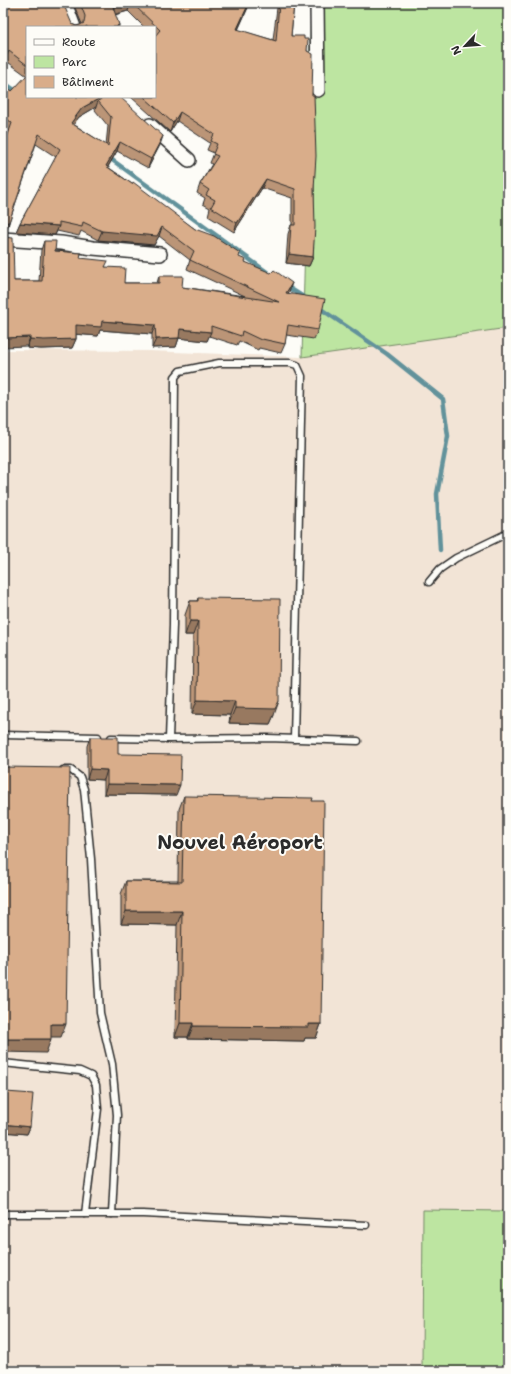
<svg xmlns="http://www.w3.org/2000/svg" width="511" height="1374" viewBox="0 0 511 1374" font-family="'Shantell Sans',sans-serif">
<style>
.built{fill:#f2e4d6}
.green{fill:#bde5a1;stroke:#748866}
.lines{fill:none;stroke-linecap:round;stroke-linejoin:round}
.stream{stroke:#62929b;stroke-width:4.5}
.lane-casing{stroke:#2b2b2b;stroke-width:9}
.street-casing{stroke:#2b2b2b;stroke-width:16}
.lane{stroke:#fdfcf7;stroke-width:6}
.street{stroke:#fdfcf7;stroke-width:13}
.wall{fill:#bb9577;stroke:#2b2b2b;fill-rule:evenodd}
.shaded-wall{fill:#987961;stroke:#2b2b2b}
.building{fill:#d9ad8a;stroke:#2b2b2b}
.labels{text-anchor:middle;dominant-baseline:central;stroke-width:4;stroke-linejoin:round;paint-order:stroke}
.district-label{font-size:19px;font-weight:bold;fill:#2b2b2b;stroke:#fdfcf7}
</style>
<rect width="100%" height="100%" fill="#fdfcf7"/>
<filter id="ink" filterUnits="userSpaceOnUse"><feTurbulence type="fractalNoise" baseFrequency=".025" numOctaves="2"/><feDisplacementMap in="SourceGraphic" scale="8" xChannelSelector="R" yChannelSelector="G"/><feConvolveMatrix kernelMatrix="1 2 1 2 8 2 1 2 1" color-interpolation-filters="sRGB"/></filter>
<g filter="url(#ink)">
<path class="built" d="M508 3V1371H3V350L149 351 302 357Z"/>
<g class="green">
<path d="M311 3H508V328L302 357Z"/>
<path d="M423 1210 508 1211V1370H422Z"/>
</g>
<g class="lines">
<g class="stream">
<path d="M3 82 19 93"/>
<path d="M108 157 267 272"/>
<path d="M286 286 305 298"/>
<path d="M318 307 387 354 443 399 448 436 437 494 440 550"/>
</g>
<defs>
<g id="lane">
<path d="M429 582 440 569 456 558 508 533"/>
<path d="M3 735 98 737"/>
<path d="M111 738 169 739 268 738 358 741"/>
<path d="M169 739 173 625 175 377 180 371 219 363H290L297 365 302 376 294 739"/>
<path d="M63 770H71L80 777 84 789 91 859 100 1013 112 1064 117 1115 112 1214"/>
<path d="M3 1063 80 1071 91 1076 96 1085 98 1109 85 1214"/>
<path d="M3 1214H143L366 1225"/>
</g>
<g id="street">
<path d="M65 3 74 27"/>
<path d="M317 3 318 90"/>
<path d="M150 125 189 160"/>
<path d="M3 239 61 243 93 248 160 254"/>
</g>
</defs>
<use href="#lane" class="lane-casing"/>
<use href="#street" class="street-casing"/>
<use href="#lane" class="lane"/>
<use href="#street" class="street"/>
</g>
<g class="wall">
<path d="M3 3 72 24 76 26 80 25 82 24 73 3H250L238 30 273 40 277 8 278 3H294L291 36 304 39 307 51 312 95 314 189 313 257 309 266 286 263 288 234 291 225H292V198L262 188 234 232 208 216 210 208 203 204 205 198 197 193 200 184 212 164 210 163 214 153 207 150 210 143 177 121 170 132 131 97H155V27H144L128 11 115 15 119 25V27H27V97L102 98 160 145 148 168 117 151 108 167 195 229 239 257 245 262 289 292 288 293 318 330 314 339 286 335 285 344 281 353 259 348 258 350 239 341 237 345 209 336 207 341 179 338 176 347 152 348V334L100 330 98 336 76 334V339L72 348 41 349 27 348 14 281H39L41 250 44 241 55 251 80 258 106 267 124 283H157L159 276 182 287 245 296 187 269 190 260 159 236 154 245 98 240 81 231 79 236 57 231 55 235 16 232 20 223 56 157 36 144 6 231 9 132 3 128V84L12 91 27 76 5 60 3 64ZM96 107 95 110 108 126 106 145 73 124 79 117Z"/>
<path d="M198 598 274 715 270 724 229 723 230 715 192 714 193 635H185V615L190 601H197Z"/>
<path d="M90 737 118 754 176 795 104 794V780L87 779V746Z"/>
<path d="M184 796 321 1024 316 1038H305L304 1041 188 1039V1037H175L177 925 121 924V894L126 881H178L179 809Z"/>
<path d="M6 1092 30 1127 27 1134 3 1132V1099Z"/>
</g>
<g class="shaded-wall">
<path d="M128 3H131L128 11 109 16 113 7Z"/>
<path d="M249 3H250L234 38 237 29Z"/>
<path d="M102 97H103L100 103 98 101 96 107 79 117 68 132 71 123 82 108Z"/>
<path d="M180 112 177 121 170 132 173 123Z"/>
<path d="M163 136 160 145 148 168 151 159Z"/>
<path d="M120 142 117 151 103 175 106 166Z"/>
<path d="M266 179 262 188 234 232 237 223Z"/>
<path d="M9 222 6 231 3 232V223Z"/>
<path d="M20 223 59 226 55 235 16 232Z"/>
<path d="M162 227 159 236 154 245 98 240 102 231Z"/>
<path d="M289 254 313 257 309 266 286 263Z"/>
<path d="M292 283 289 292 283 302 286 293Z"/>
<path d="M102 321 155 325 152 334 100 330 98 336 73 334 76 325Z"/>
<path d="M180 329 211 332 207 341 177 338Z"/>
<path d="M30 337 27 346 3 347V338Z"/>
<path d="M179 338 176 347 152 348 156 339Z"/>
<path d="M30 339H76L72 348 41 349 27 348Z"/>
<path d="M190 621H198L193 635H185Z"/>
<path d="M197 700 235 701 230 715 192 714Z"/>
<path d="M279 701 274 715 270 724 229 723 235 708Z"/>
<path d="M90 769 107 770 104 780 87 779Z"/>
<path d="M107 784 180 785 176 795 104 794Z"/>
<path d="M126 911H182L177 925 121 924Z"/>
<path d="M180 1023H193L188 1037H175Z"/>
<path d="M51 1024H66L61 1037H46Z"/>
<path d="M321 1024 316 1038H305L304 1041 188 1039 193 1026Z"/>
<path d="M3 1039H51L46 1053 3 1052Z"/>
<path d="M3 1124 30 1127 27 1134 3 1132Z"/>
</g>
<g class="building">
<path d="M3 3H63L72 24 76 26 80 25 84 23 85 16 80 3H128L113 7 119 25 117 26V27H87V26L85 27H27V65L9 51 7 55H6L3 58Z"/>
<path d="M132 3H249L237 29 276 41 279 3H294L291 36H304V39H308L307 51 313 54 312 95H314L316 156 314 189 315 227 313 257 289 254 291 225H295V189L266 179 237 223 211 207 215 200 206 195 209 190 200 184 218 156 213 154 217 144 211 141 214 134 180 112 173 123 144 97H155V36L160 30Z"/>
<path d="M27 75V97H102L82 108 71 123 108 146 111 117 98 101 104 97H120L163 136 151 159 120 142 106 166 132 184 133 182 195 229 214 236 240 253 239 257 246 260 245 262 271 273 274 270 292 283 286 293 325 299 318 330 288 325 285 344 262 339 261 340 242 331 241 336 211 326V332L180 329 179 338 156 339 155 325 102 321 101 327 76 325V339L44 340 30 339V337L3 338V237L13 238 14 281H42L44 241H56L55 251 81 253 80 258 108 261 105 267 125 268 124 283H159V276H183L182 287 279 302 190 260 194 251 162 227 157 236 102 231 83 222 82 227 59 222V226L20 223 60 149 39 134 9 222 3 223V149L12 123 6 118 7 117 3 114V84L12 91Z"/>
<path d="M198 598 280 599 279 701 275 709 235 708V701L197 700 198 621H190V601H198Z"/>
<path d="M90 737H118V754L181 755 180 785 107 784V770L90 769Z"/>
<path d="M3 767 70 768 66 1024H51V1039H3Z"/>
<path d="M184 796 313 798 312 801H324L321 1024H309V1027L193 1026V1023H180L182 911H126V881L182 882Z"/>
<path d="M6 1092 33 1094 30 1127 3 1124Z"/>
</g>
</g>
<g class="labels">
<g class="district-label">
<text x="240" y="842">Nouvel Aéroport</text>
</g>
</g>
<rect width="511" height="1374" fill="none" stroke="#fdfcf7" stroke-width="16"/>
<rect x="8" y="8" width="495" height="1358" fill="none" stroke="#2b2b2b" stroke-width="1.5" filter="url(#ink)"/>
<rect x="26" y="26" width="130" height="72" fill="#fdfcf7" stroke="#a9a8a5"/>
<rect x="34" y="39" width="20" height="6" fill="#fdfcf7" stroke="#a9a8a5"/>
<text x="62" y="46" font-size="12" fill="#2b2b2b">Route</text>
<rect x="34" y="56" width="20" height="12" fill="#bde5a1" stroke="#a9a8a5"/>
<text x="62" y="66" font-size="12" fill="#2b2b2b">Parc</text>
<rect x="34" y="76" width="20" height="12" fill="#d9ad8a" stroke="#a9a8a5"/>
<text x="62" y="86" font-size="12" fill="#2b2b2b">Bâtiment</text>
<g transform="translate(465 46) rotate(244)" stroke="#fdfcf7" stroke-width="3" paint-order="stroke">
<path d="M0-3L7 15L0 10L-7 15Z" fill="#2b2b2b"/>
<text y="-6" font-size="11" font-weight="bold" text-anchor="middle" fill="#2b2b2b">N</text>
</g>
</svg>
